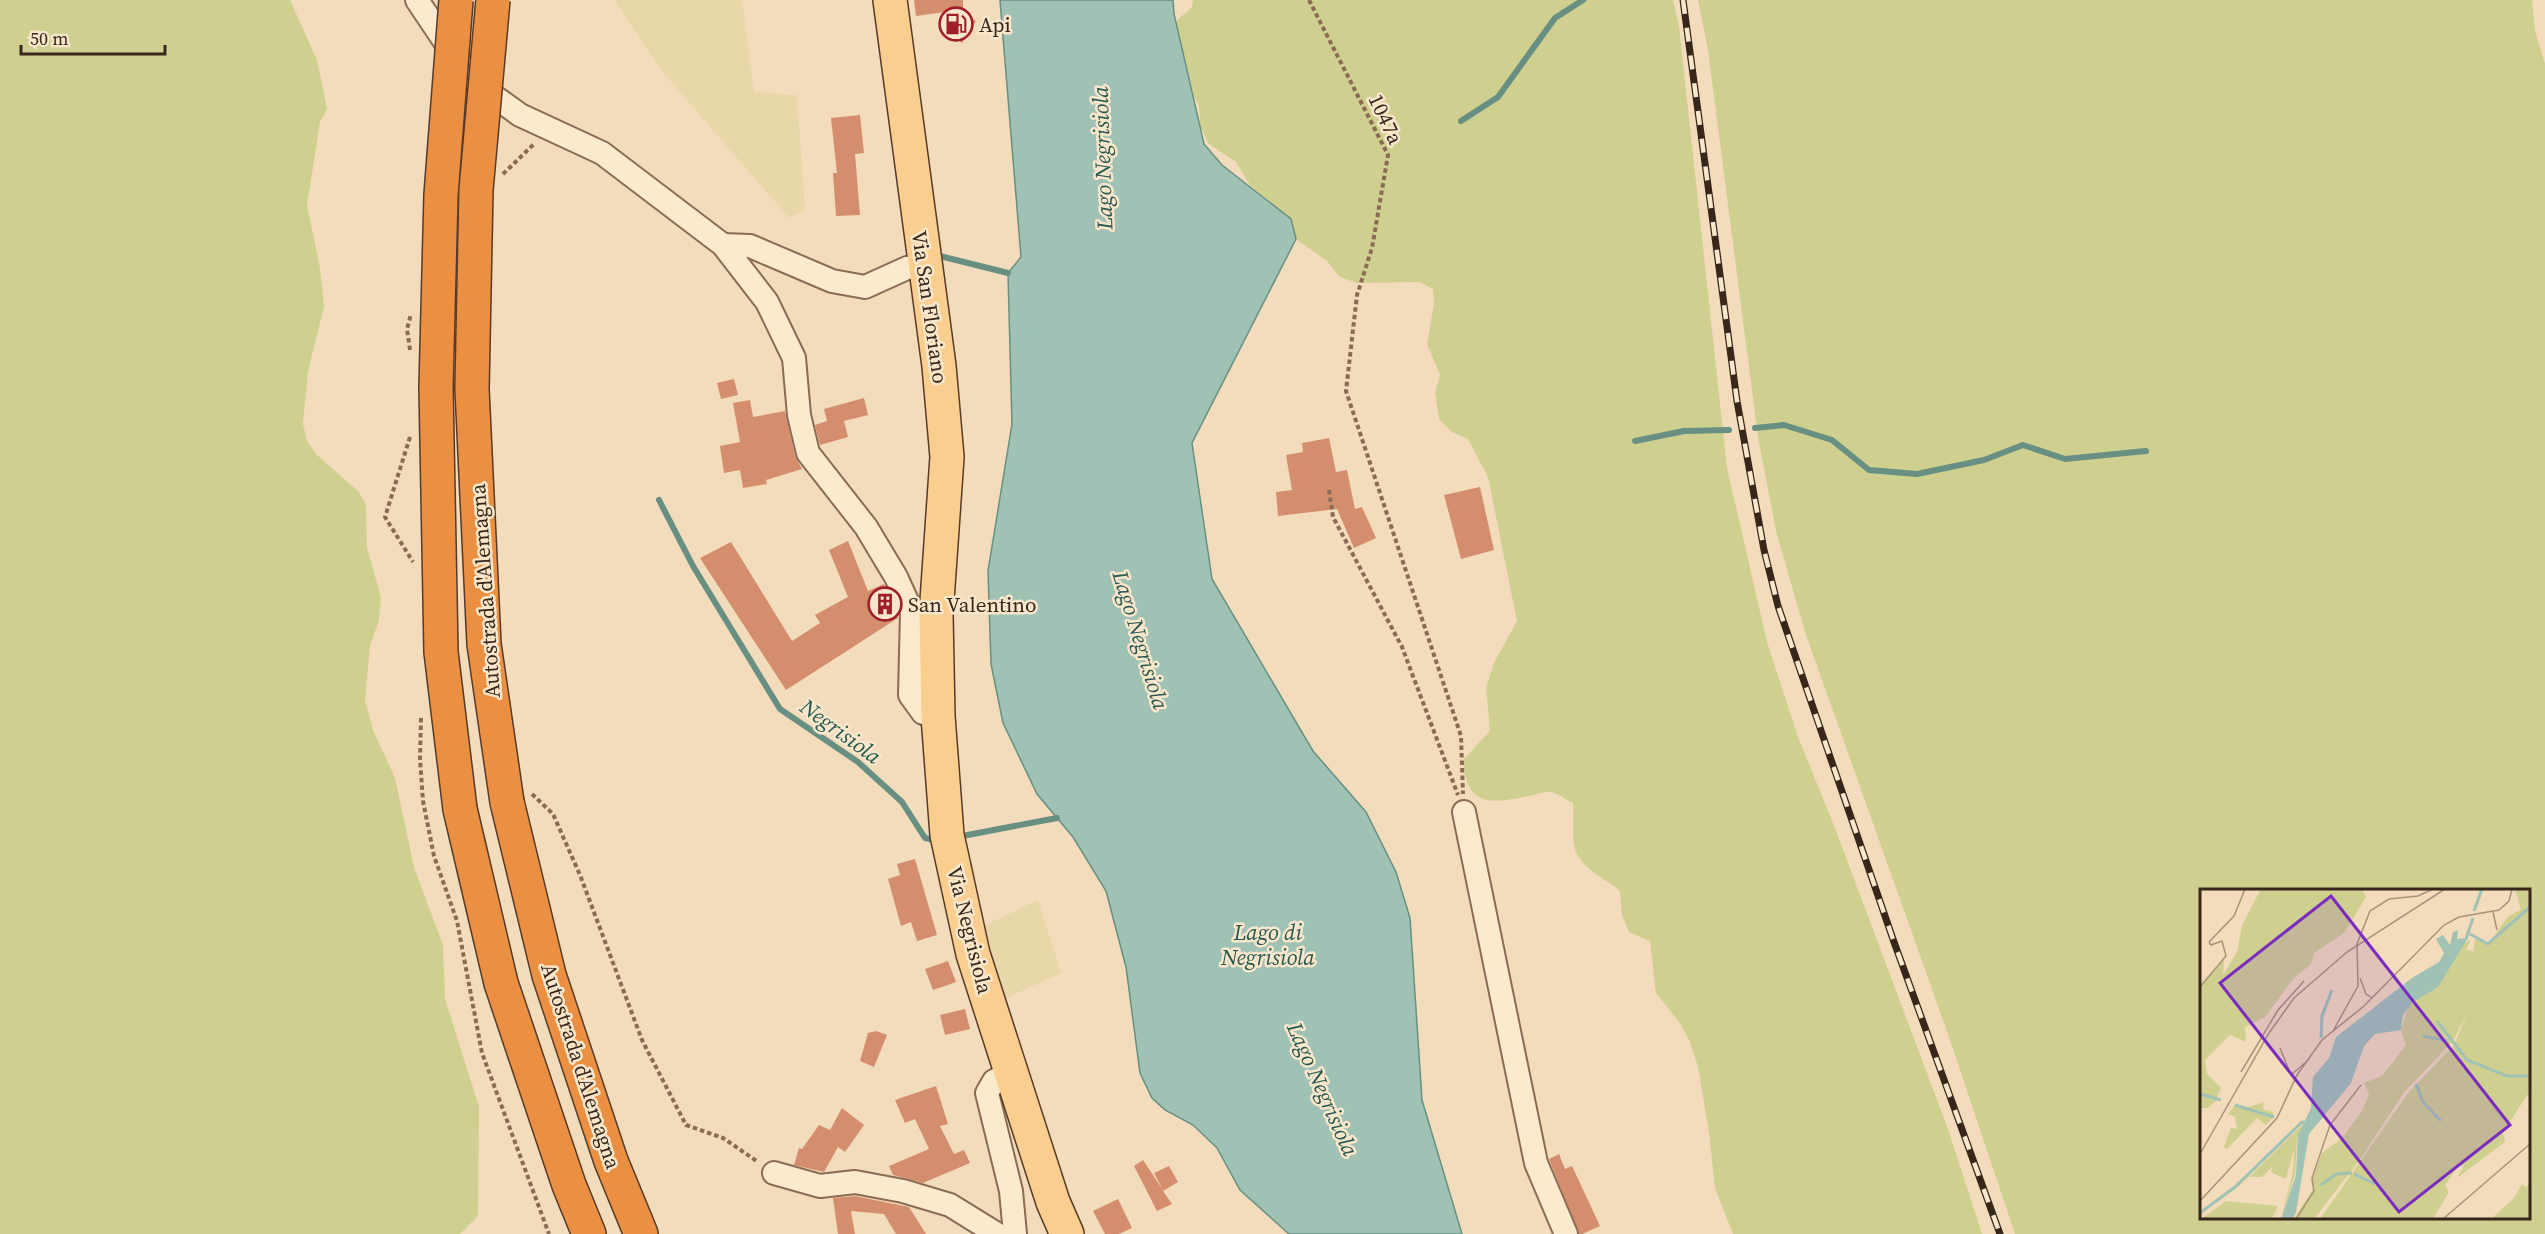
<svg xmlns="http://www.w3.org/2000/svg" width="2545" height="1234" viewBox="0 0 2545 1234" font-family="'Source Serif 4',serif">
<style>
.farmland{fill:#e8d7a8}
.green{fill:#cfd08f;fill-rule:evenodd}
.water{fill:#a0c2b5;stroke:#679082;stroke-width:1.5}
.lines{fill:none;stroke-linecap:round;stroke-linejoin:round}
.stream{stroke:#679082;stroke-width:6}
.building{fill:#d48e6d}
.street-casing{stroke:#8b6b54;stroke-width:26}
.primary-casing{stroke:#573a29;stroke-width:36}
.highway-casing{stroke:#573a29;stroke-width:36}
.path{stroke:#8b6b54;stroke-width:4;stroke-dasharray:4.5 3;stroke-linecap:butt}
.street{stroke:#fceacf;stroke-width:22}
.primary{stroke:#face8e;stroke-width:33}
.highway{stroke:#eb9042;stroke-width:33}
.rail-casing{stroke:#38261a;stroke-width:7}
.rail{stroke:#f9e7cc;stroke-width:4.5;stroke-dasharray:14;stroke-linecap:butt}
.highway-bridge-casing{stroke:#573a29;stroke-width:36;stroke-linecap:butt}
.highway-bridge{stroke:#eb9042;stroke-width:33}
.labels{text-anchor:middle;dominant-baseline:central;stroke-width:5;stroke-linejoin:round;paint-order:stroke}
.poi-label{font-size:21px;fill:#38261a;stroke:#f9e7cc;text-anchor:start}
.street-label{font-size:21px;fill:#38261a;stroke:#f9e7cc}
.water-label{font-size:22px;font-style:italic;fill:#285951;stroke:#f9e7cc}
.inset-river{fill:none;stroke:#a0c2b5;stroke-width:3}
.inset-road{fill:none;stroke:#a8937b;stroke-width:1.5}
.view{fill:#7b2cbf;fill-opacity:0.15;stroke:#7b2cbf;stroke-width:3}
.inset-edge{fill:none;stroke:#38261a;stroke-width:3}
</style>
<rect width="100%" height="100%" fill="#f2dcbb"/>
<g class="farmland">
<path d="M614 0H742L754 92 797 95 805 210 789 218 660 69Z"/>
<path d="M1038 900 1061 973 995 1003 975 930Z"/>
</g>
<g class="green">
<path d="M0 0H290L317 60 327 109 320 122 307 205 320 268 324 307 308 371 303 424 307 441 317 455 359 492 366 505 367 548 381 597 379 621 370 645 365 700 373 730 395 778 414 867 443 945 445 999 479 1107 478 1216 460 1234H0Z"/>
<path d="M1193 0H1673L1679 26 1727 468 1767 642 1798 737 1833 823 1948 1129 1982 1234H1733L1715 1188 1709 1133 1698 1067 1690 1042 1680 1023 1656 993 1650 941 1629 932 1622 915 1620 891C1605 878 1579 868 1574 846 1572 834 1574 816 1573 803 1566 800 1559 794 1552 792 1547 791 1539 794 1533 795 1493 803 1467 810 1463 760L1490 731 1486 688 1494 663 1517 621 1488 477 1468 439 1452 432 1439 419 1435 393 1440 375 1427 344 1434 304 1433 289 1420 282 1357 283 1340 277 1327 261 1296 239 1291 219 1250 185 1236 162 1209 144 1200 126 1199 105 1183 79 1171 26 1192 7Z"/>
<path d="M1698 0H2532L2535 31 2545 64V1234H2015L1949 1037 1805 632 1776 531 1758 437 1708 50ZM2202 890H2528V1218H2202Z"/>
</g>
<path class="water" d="M1000 0H1173L1174 14 1204 144 1222 165 1291 219 1296 239 1192 443 1212 579 1313 751 1366 812 1396 872 1410 918 1422 1100 1462 1234H1289L1240 1190 1217 1148 1193 1125 1165 1110 1152 1098 1140 1073 1126 967 1106 891 1073 837 1037 794 1003 723 991 664 988 571 1012 424 1008 273 1021 257Z"/>
<g class="lines">
<g class="stream">
<path d="M1461 121 1498 97 1555 18 1583 0"/>
<path d="M936 255 1008 273"/>
<path d="M1755 428 1784 425 1832 440 1869 470 1917 474 1984 460 2023 445 2065 459 2146 451"/>
<path d="M1635 441 1684 431 1729 430"/>
<path d="M659 500 693 566 780 709 858 762 902 802 925 838 938 841"/>
<path d="M957 837 1057 818"/>
</g>
</g>
<g class="building">
<path d="M914 0H963V10H960L976 21 962 43 941 29 952 11 916 16Z"/>
<path d="M860 115 864 153 855 154 860 215 836 216 833 173H837L831 118Z"/>
<path d="M734 379 738 395 721 399 717 383Z"/>
<path d="M864 398 868 415 844 421 848 437 820 445 815 425 827 421 824 409Z"/>
<path d="M750 400 753 417 785 411 795 456 802 469 766 480 767 484 743 488 740 470 724 473 720 446 740 442 733 403Z"/>
<path d="M1329 438 1336 472 1347 470 1355 509 1362 507 1376 538 1354 548 1337 509 1278 516 1276 492 1292 490 1286 455 1303 452 1302 443Z"/>
<path d="M1480 487 1494 550 1461 559 1444 495Z"/>
<path d="M848 541 868 591 884 584 898 618 786 690 700 558 731 542 792 641 820 623 815 615 848 597 829 550Z"/>
<path d="M915 859 937 935 917 941 911 922 901 926 888 879 900 875 897 864Z"/>
<path d="M948 961 956 982 933 990 925 969Z"/>
<path d="M965 1009 970 1029 945 1035 940 1015Z"/>
<path d="M876 1031 887 1035 874 1067 860 1061 868 1033Z"/>
<path d="M936 1086 948 1124 940 1126 954 1154 964 1150 970 1163 923 1183 893 1175 889 1166 929 1149 915 1119 905 1123 895 1100Z"/>
<path d="M842 1108 864 1125 845 1152 838 1147 824 1172 794 1165 799 1148 802 1149 819 1125 830 1130Z"/>
<path d="M1559 1154 1565 1169 1572 1166 1600 1226 1582 1234H1579L1549 1159Z"/>
<path d="M1143 1160 1163 1190 1154 1173 1169 1166 1178 1182 1163 1191 1172 1204 1157 1211 1134 1166Z"/>
<path d="M855 1196 909 1207 926 1234H896L884 1214 851 1211 855 1234H838L833 1198Z"/>
<path d="M1118 1199 1132 1228 1119 1234H1105L1093 1211Z"/>
</g>
<g class="lines">
<defs>
<g id="street">
<path d="M417 0 470 79 520 115 602 153 723 245 767 302 794 358 799 415 808 453 866 527 896 577 912 612 910 695 923 713 938 716"/>
<path d="M723 245 750 246 832 281 865 287 907 268 924 266"/>
<path d="M1464 812 1536 1163 1566 1234"/>
<path d="M1011 1072 994 1081 987 1093 1011 1191 1015 1234"/>
<path d="M774 1173 820 1186 855 1182 903 1191 950 1205 997 1234"/>
</g>
<path id="primary" d="M890 0 939 366 947 457 936 615 938 716 947 835 973 954 1053 1202 1067 1234"/>
<g id="highway">
<path d="M507 802 549 975 611 1161 641 1234"/>
<path d="M460 809 501 983 569 1185 589 1234"/>
</g>
</defs>
<use href="#street" class="street-casing"/>
<use href="#primary" class="primary-casing"/>
<use href="#highway" class="highway-casing"/>
<g class="path">
<path d="M1309 0 1388 155 1372 248 1357 295 1346 391 1461 736 1463 794"/>
<path d="M503 174 534 144"/>
<path d="M410 350 407 329 411 314"/>
<path d="M410 437 385 517 413 562"/>
<path d="M1329 490 1333 517 1402 647 1458 795"/>
<path d="M421 718 420 759 423 801 434 856 457 921 482 1053 549 1234"/>
<path d="M532 794 553 814 580 875 642 1040 686 1125 723 1138 758 1162"/>
</g>
<use href="#street" class="street"/>
<use href="#primary" class="primary"/>
<use href="#highway" class="highway"/>
<defs>
<path id="rail" d="M1683 0 1737 401 1764 550 1778 606 1894 942 2000 1234"/>
</defs>
<use href="#rail" class="rail-casing"/>
<use href="#rail" class="rail"/>
<defs>
<g id="highway-bridge">
<path d="M456 0 441 195 436 387 441 652 460 809"/>
<path d="M493 0 476 190 472 389 484 644 507 802"/>
</g>
</defs>
<use href="#highway-bridge" class="highway-bridge-casing"/>
<use href="#highway-bridge" class="highway-bridge"/>
</g>
<defs>
<symbol id="fuel-ring" viewBox="-11 -11 22 22"><circle r="9.5" fill="#f9e7cc" stroke="#9f1e2c" stroke-width="1.5"/><path d="M-5.5-6h7V0h2V4h1.3V-2.5L3-4.5l.8-.8L6-3V5H2.5V1h-1V6h-7ZM-4.2-4.7v3.2H.2V-4.7Z" fill="#9f1e2c"/></symbol>
<symbol id="building-ring" viewBox="-11 -11 22 22"><circle r="9.5" fill="#f9e7cc" stroke="#9f1e2c" stroke-width="1.5"/><path d="M-4-6H4V6H1V3H-1V6H-4ZM-2.5-4.3h1.7v1.8h-1.7ZM.8-4.3h1.7v1.8H.8ZM-2.5-1h1.7V.8h-1.7ZM.8-1h1.7V.8H.8Z" fill="#9f1e2c"/></symbol>
</defs>
<g fill-rule="evenodd">
<use href="#fuel-ring" x="937" y="5" width="38" height="38"/>
<use href="#building-ring" x="866" y="585" width="38" height="38"/>
</g>
<g class="labels">
<g class="poi-label">
<text x="979" y="24">Api</text>
<text x="908" y="604">San Valentino</text>
</g>
<g class="street-label">
<text transform="translate(1386 119) rotate(65)">1047a</text>
<text transform="translate(930 307) rotate(82)">Via San Floriano</text>
<text transform="translate(485 591) rotate(-94)">Autostrada d'Alemagna</text>
<text transform="translate(970 930) rotate(76)">Via Negrisiola</text>
<text transform="translate(581 1066) rotate(72)">Autostrada d'Alemagna</text>
</g>
<g class="water-label">
<text transform="translate(1102 158) rotate(-92)">Lago Negrisiola</text>
<text transform="translate(1141 640) rotate(73)">Lago Negrisiola</text>
<text transform="translate(841 731) rotate(36)">Negrisiola</text>
<text x="1268" y="932">Lago di<tspan x="1268" dy="25">Negrisiola</tspan></text>
<text transform="translate(1323 1089) rotate(66)">Lago Negrisiola</text>
</g>
</g>
<g transform="translate(2200 889)">
<rect width="330" height="330" fill="#f2dcbb"/>
<path d="M61 0H162L166 8 144 44 114 64 111 75 93 90 65 128 45 138 46 153 30 146 5 171 7 185 21 199 15 213 8 219H0V96L24 70 23 86 37 63 42 36ZM315 0H330V202L303 243 305 253 257 289 264 276 258 278 245 296 249 303 233 330H120L208 204 254 156 267 125 253 152 205 202 159 272 114 330H94L113 300 111 293 122 264 142 249 162 222 169 205 164 194 182 187 206 156 201 141 208 117 216 113 262 56 271 50 266 61 273 62 276 47 287 56 308 28 321 20ZM64 213 63 220 73 223V228L66 236 57 229 27 260 24 258 31 239 37 240 35 228 28 225 35 216 46 219ZM103 235 97 251 95 285 81 330 93 283 94 260 86 290 71 283 73 277 62 288H49L33 304ZM322 295 326 298 330 295V330H291L314 309ZM26 312 78 317 72 330H1Z" fill="#cfd08f"/>
<path d="M258 41 257 50 268 49 238 98 212 114 203 126 201 141 175 145 164 157 151 194 109 245 96 323 93 330H81L96 286 98 246 111 219 113 188 129 169 136 148 212 89 239 73 244 64 236 50 243 46 250 56 253 43Z" fill="#a0c2b5"/>
<path class="inset-river" d="M274 22 282 0M270 45 288 55 330 18M266 50 273 29M237 132 267 171 307 187H330M223 147 248 152M121 149 122 127 132 101M216 195 223 213 241 232M0 205 21 211M35 216 74 228M154 285 175 295M121 296 136 285 152 284M0 324 35 298 102 233 108 234"/>
<path class="inset-road" d="M293 23 297 41M9 53 34 27 45 0M160 89 166 105 172 109M0 98 26 67 22 52 11 56 9 53M133 142 158 97 157 55 170 22 189 10 218 7 233 0M80 159 91 186 106 173M41 183 78 121 104 92M0 265 69 144 94 109 147 63 245 0M0 312 77 229 97 186 122 151 164 117 244 36 259 28 299 21 309 12 312 0M96 330 114 302 112 289 130 236 161 196M243 330 330 255"/>
<path class="view" d="M131 7 310 236 199 323 20 94Z"/>
<rect width="330" height="330" class="inset-edge"/>
</g>
<path d="M21 45v9h144v-9" fill="none" stroke="#38261a" stroke-width="3"/>
<text x="30" y="45" font-size="18" fill="#38261a" stroke="#f9e7cc" stroke-width="4.5" paint-order="stroke">50 m</text>
</svg>
